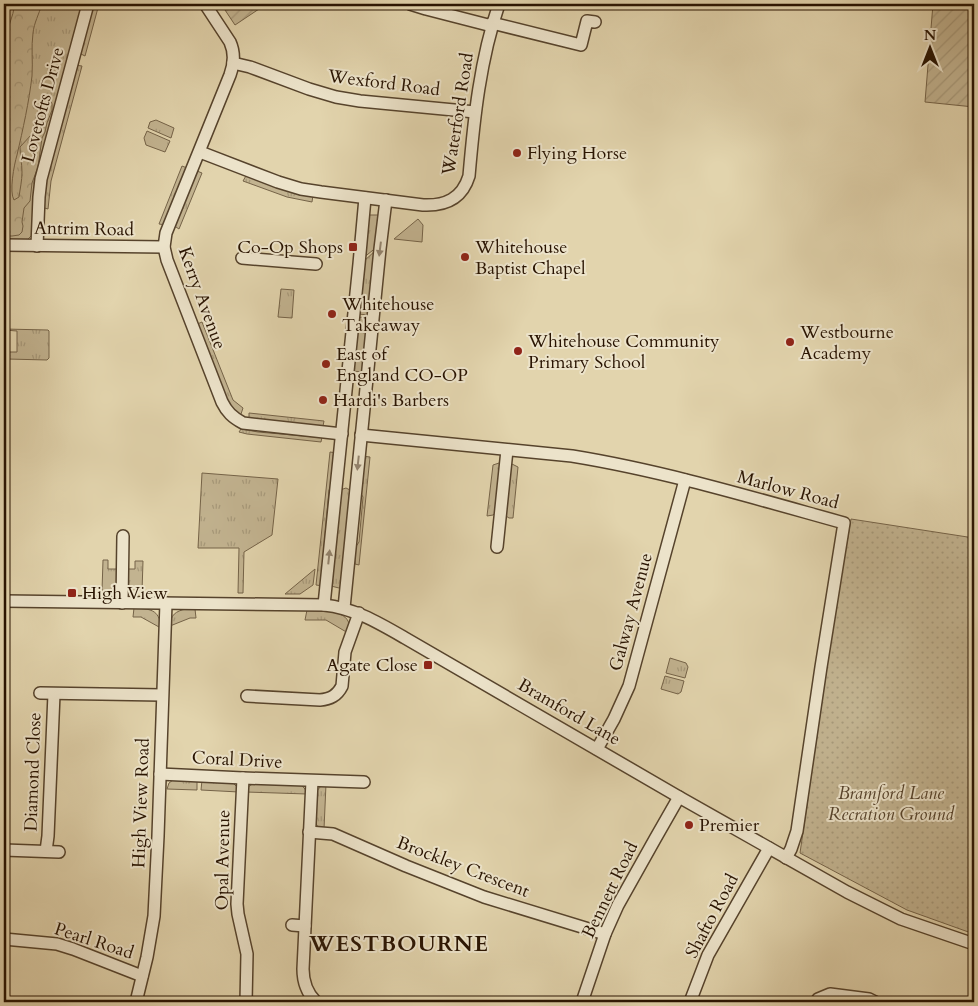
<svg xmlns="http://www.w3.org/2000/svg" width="978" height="1006" viewBox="0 0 978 1006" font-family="Cardo,serif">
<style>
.grass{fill:url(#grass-tufts);stroke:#756348}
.forest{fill:url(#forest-crowns);stroke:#756348}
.park{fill:url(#park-dots);stroke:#756348}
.garden{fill:url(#garden-furrows);stroke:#756348}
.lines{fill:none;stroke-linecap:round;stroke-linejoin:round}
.minor-casing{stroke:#56432c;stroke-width:14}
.minor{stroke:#ece3ca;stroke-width:11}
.oneway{fill:#948570}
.poi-dot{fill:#8f2418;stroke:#ece3ca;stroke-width:2}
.labels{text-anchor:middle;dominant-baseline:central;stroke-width:4;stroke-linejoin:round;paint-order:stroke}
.street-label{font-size:18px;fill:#281301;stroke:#ece3ca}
.poi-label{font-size:18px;fill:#281301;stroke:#ece3ca;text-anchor:start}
.park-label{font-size:18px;font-style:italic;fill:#56432c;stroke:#ece3ca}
.district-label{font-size:22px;font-weight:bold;letter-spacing:1px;fill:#281301;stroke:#ece3ca}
</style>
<defs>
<pattern id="grass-tufts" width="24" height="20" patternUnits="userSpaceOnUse" patternTransform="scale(1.25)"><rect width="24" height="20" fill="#c2b390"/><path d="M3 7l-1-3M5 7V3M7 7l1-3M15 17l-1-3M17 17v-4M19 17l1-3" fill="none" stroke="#a7997a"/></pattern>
<pattern id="forest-crowns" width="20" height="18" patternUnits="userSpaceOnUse" patternTransform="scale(1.25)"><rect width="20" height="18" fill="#c2b390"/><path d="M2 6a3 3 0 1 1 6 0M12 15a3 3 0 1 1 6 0" fill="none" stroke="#a7997a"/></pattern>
<pattern id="park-dots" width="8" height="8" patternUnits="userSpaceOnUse" patternTransform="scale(1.25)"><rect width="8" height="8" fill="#c2b390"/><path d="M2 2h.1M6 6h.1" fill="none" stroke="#a7997a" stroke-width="1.8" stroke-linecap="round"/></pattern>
<pattern id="garden-furrows" width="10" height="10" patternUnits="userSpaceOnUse" patternTransform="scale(1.25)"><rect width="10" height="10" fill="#c2b390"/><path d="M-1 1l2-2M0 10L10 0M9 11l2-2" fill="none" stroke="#a7997a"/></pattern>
</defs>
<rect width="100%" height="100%" fill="#e2d4ad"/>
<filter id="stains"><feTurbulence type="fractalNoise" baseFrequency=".004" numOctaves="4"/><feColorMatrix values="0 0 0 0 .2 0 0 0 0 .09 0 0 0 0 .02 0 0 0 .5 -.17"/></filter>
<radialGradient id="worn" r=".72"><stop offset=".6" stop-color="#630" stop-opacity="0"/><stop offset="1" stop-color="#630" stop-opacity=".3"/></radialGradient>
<g class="grass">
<path d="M7 4H84L33 234 27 240 4 242V20Z"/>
<path d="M92 4H99L85 56 79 53Z"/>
<path d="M75 65 82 66 51 181 48 209 41 207V200Z"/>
<path d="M156 120 174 128 171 138 148 128 150 122Z"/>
<path d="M147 131 170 141 165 152 146 145 144 138Z"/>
<path d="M182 166 187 168 166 225 159 224Z"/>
<path d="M197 171 202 173 179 229 173 225Z"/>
<path d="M247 174 313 195 312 202 287 197 243 181Z"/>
<path d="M368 215H379L377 247 363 258Z"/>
<path d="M418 219 423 225 422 242 394 239Z"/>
<path d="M376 250 370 315 357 314 363 262Z"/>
<path d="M281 289 294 290 292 318 278 317Z"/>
<path d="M357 317 370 318 364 372 352 371Z"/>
<path d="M202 322 233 400 243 408 240 417 230 408 195 325Z"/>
<path d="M4 329 48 330 49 331V358L47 360 7 359V352H17V331L4 330Z"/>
<path d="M249 413 324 421 323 426 322 427 249 420Z"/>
<path d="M241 429 258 432 315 437 320 435 322 437 321 442 247 434 239 432Z"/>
<path d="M330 452 337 453 334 482 329 490 323 558 325 567 323 586 316 585Z"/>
<path d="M362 456 370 457 359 565 355 564V560L352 559 353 551 359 542 363 497 359 490Z"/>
<path d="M499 463 502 465 496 512 493 515 487 516 493 465Z"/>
<path d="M512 464 518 467 513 518H509L506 516 508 465Z"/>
<path d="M202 473 278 479 272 535 244 552 243 593H238L239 548H198Z"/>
<path d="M346 488 350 490 342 587 339 588 331 586 341 491 343 489Z"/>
<path d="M103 560H108V569H120L119 592 102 591Z"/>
<path d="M135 561H143L142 592H126L125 569H135Z"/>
<path d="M315 569 313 585 300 594H285Z"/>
<path d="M134 608C150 609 159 609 161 627H159L141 617H133Z"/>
<path d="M186 609H195L196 618H190L170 626C170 615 176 611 186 609Z"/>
<path d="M307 610C319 611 346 609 349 624 349 626 348 632 348 633L326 620H305Z"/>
<path d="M670 658 686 663 688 667 685 678 666 673Z"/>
<path d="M665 676 684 681 681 692 678 694 661 689Z"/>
<path d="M173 780H197V790L167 789 169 783Z"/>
<path d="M202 780 232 782 238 788 239 792 201 790Z"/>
<path d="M254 783 301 785 305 789 307 794 246 792 248 787Z"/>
<path d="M326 784 324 829 318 827 315 822 316 792 321 786Z"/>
</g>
<path class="forest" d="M15 4H42C39 14 34 23 33 33 31 47 33 61 32 76 29 102 23 129 17 155 14 165 9 192 14 200L19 197C20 189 22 181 22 172 22 164 20 155 20 147L32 134 36 116 43 100 50 98 52 104V110L47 123 45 132 42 138 38 167 32 183 30 201 24 208 22 222 23 226 22 232 19 235 12 236H4V42C7 29 13 17 15 4Z"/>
<path class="park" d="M851 519 974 538V934L907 910 800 853 834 618Z"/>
<g class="garden">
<path d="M221 4H265V5L235 25Z"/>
<path d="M933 4H974V107L925 102Z"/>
</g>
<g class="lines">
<defs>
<g id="minor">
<path d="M205 4 230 42C235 53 234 64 230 75L166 233 164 247 167 260 222 402C227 412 232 417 243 423L342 434"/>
<path d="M410 4 426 9 492 26"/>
<path d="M492 23 581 45 587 21 595 22"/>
<path d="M233 63 250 67 309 89 336 97 360 101 475 112"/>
<path d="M200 152 278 182 301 189 321 192 423 205C445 206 462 199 469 176 474 118 480 60 499 4"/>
<path d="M4 245 164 247"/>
<path d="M37 246 39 197 41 179 88 4"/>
<path d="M242 258 316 264"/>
<path d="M361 435 572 456C664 471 754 498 844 523L821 667 797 831 791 849 786 858"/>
<path d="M497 547 507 450"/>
<path d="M4 601 324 605C354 608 379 623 405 638L679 797 847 892 901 919 974 944"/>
<path d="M122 603 123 536"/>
<path d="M324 605 359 264 365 198"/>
<path d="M344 608 380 249 386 200"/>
<path d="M40 693 162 695"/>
<path d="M247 696 320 700C330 699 337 696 342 686L345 652 359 613"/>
<path d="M597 749 614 719 629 686 685 480"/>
<path d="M160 774 243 778 364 782"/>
<path d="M243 778 237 904 238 914 247 954 246 1002"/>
<path d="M312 781 303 969C303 982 307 993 316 1002"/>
<path d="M309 832 333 834 406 866 484 897 605 934"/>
<path d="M4 850 59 852"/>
<path d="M46 851 48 836 54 694"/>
<path d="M292 925 305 926"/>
<path d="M4 939 57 944 73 949 142 976"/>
<path d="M136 1002 147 957 154 916 158 836 166 603"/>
<path d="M582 1002 605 934 618 905 655 839 679 797"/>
<path d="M690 1002 708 955 769 848"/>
<path d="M816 1002 818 999 830 994 869 999 875 1002"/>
</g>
</defs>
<use href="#minor" class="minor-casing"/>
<use href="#minor" class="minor"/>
</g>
<defs><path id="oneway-solid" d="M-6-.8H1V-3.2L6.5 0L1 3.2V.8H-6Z" transform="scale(1.25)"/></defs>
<g class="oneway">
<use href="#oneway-solid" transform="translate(380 249) rotate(97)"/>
<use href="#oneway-solid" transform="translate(358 463) rotate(96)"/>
<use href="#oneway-solid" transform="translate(329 557) rotate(-84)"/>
</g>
<g class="poi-dot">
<circle cx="517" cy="153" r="5"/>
<rect x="348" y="242" width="10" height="10" rx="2.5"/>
<circle cx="465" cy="257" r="5"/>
<circle cx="332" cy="314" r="5"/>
<circle cx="790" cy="342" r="5"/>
<circle cx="518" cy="351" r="5"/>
<circle cx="326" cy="364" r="5"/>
<circle cx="323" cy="400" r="5"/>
<rect x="67" y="588" width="10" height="10" rx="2.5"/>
<rect x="423" y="660" width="10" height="10" rx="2.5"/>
<circle cx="689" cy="825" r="5"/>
</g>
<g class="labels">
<g class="street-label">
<text transform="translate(384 83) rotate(7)">Wexford Road</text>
<text transform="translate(43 105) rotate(-75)">Lovetofts Drive</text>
<text transform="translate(458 114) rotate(-81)">Waterford Road</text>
<text transform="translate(84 229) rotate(1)">Antrim Road</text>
<text transform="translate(202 298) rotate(70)">Kerry Avenue</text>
<text transform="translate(788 490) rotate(15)">Marlow Road</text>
<text transform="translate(631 612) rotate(-75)">Galway Avenue</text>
<text transform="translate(569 712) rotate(30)">Bramford Lane</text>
<text transform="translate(237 760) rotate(3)">Coral Drive</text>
<text transform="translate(33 772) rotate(-88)">Diamond Close</text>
<text transform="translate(141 803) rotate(-88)">High View Road</text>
<text transform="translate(223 860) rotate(-89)">Opal Avenue</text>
<text transform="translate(463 867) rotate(21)">Brockley Crescent</text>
<text transform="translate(610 890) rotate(-64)">Bennett Road</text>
<text transform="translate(712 916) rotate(-62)">Shafto Road</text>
<text transform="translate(94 941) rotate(18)">Pearl Road</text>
</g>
<g class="poi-label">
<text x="527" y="153">Flying Horse</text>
<text x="343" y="247" text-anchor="end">Co-Op Shops</text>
<text x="475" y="247">Whitehouse<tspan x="475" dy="21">Baptist Chapel</tspan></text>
<text x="342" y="304">Whitehouse<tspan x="342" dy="21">Takeaway</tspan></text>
<text x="800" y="332">Westbourne<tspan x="800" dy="21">Academy</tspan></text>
<text x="528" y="341">Whitehouse Community<tspan x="528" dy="21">Primary School</tspan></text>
<text x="336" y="354">East of<tspan x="336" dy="21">England CO-OP</tspan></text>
<text x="333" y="400">Hardi's Barbers</text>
<text x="82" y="593">High View</text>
<text x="418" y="665" text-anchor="end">Agate Close</text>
<text x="699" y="825">Premier</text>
</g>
<g class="park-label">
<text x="891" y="793">Bramford Lane<tspan x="891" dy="21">Recration Ground</tspan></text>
</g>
<g class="district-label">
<text x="399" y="944">WESTBOURNE</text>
</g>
</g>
<rect width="978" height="1006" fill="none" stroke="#e2d4ad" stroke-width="20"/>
<rect x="5" y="5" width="968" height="996" fill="none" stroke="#281301" stroke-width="2.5"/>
<rect x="10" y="10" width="958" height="986" fill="none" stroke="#281301"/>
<g transform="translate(930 48)" stroke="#ece3ca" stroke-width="4" paint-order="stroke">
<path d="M0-4L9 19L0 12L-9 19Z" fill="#281301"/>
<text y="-8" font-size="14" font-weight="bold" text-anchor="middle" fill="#281301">N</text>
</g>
<rect width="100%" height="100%" filter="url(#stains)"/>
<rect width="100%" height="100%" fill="url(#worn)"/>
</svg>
